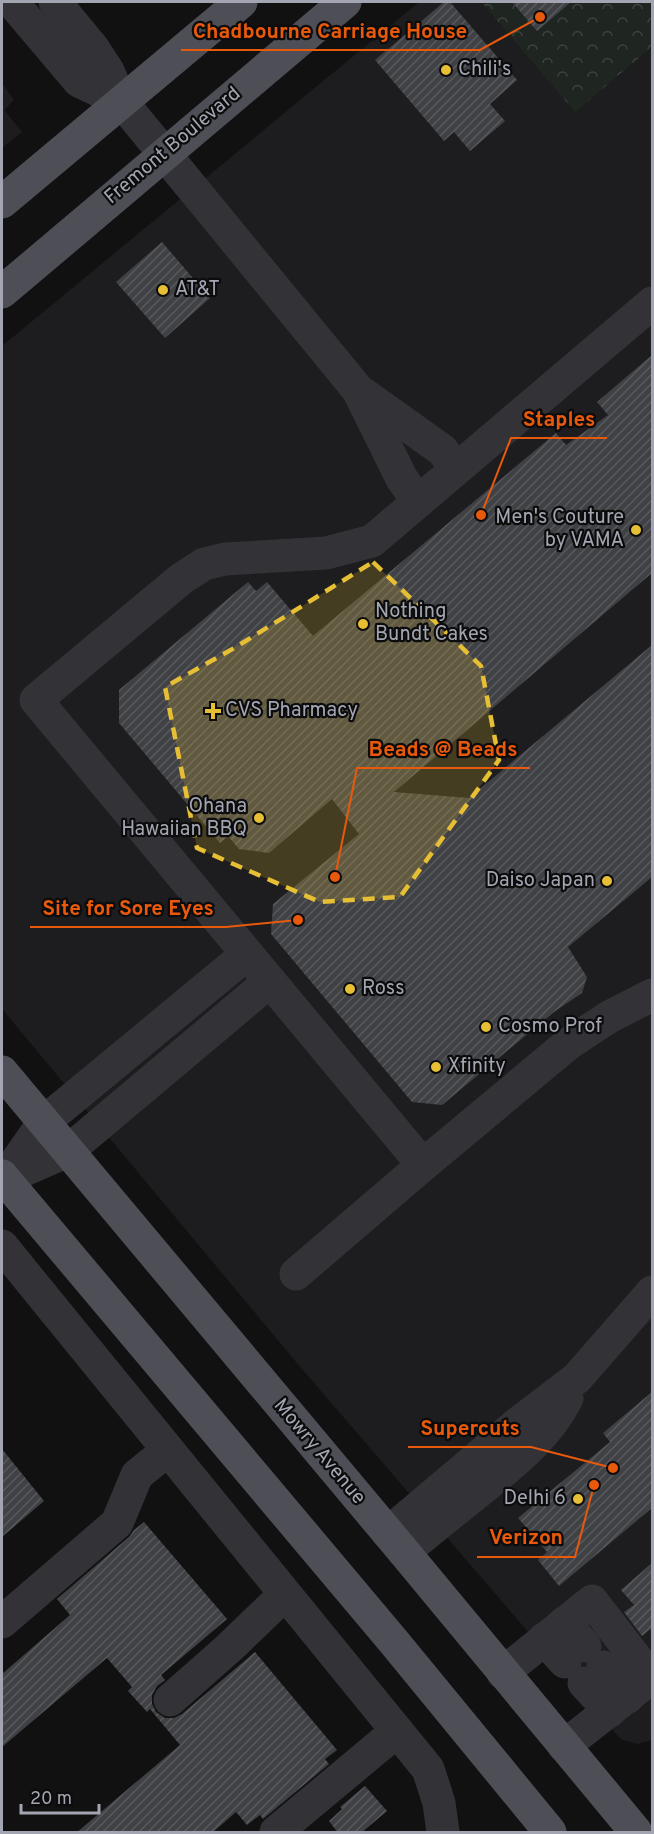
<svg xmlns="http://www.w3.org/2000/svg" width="654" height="1834" viewBox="0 0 654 1834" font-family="Overpass,sans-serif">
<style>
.built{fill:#1d1d1f}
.forest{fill:url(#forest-crowns)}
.building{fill:url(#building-hatch)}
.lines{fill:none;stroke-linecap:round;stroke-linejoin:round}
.minor{stroke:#323237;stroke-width:33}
.major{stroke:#4e4f56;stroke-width:33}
.marked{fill:#e6bf34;fill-opacity:0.2;stroke:#e6bf34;stroke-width:4.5;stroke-dasharray:12 8;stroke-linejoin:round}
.poi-dot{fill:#e6bf34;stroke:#0c0c0d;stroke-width:2}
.labels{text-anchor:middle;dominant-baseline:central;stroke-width:4.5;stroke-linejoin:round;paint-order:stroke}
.poi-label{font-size:20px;fill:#a3a6b2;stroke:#0c0c0d;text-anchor:start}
.street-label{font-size:20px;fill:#a3a6b2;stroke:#0c0c0d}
.leader{fill:none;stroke:#e8590c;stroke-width:2}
.callout-dot{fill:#e8590c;stroke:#0c0c0d;stroke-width:2}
.callout-label{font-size:21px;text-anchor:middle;font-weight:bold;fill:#e8590c;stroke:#0c0c0d;stroke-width:4.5;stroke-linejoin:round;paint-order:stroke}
</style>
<defs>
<pattern id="forest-crowns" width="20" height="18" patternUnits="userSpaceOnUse" patternTransform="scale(1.5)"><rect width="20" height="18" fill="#1f2621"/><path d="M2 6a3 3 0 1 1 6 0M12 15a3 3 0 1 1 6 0" fill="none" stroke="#3c423f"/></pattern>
<pattern id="building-hatch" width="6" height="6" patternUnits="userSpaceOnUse" patternTransform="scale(1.5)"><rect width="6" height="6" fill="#404145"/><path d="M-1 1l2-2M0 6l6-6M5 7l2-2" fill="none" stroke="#58595d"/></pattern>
</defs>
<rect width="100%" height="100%" fill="#111112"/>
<g class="built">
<path d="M419 2H481L575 111 652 47V1740L638 1744 622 1740 616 1734 296 1362 2 1009V346Z"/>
<path d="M2 83 14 100 4 110 22 132 2 148Z"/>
</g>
<path class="forest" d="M481 2H652V47L575 112Z"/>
<g class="building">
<path d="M444 2H450L517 80 490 104 505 121 470 151 454 132 444 141 375 60Z"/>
<path d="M512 2H571L537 31Z"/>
<path d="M162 242 210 298 165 338 116 282Z"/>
<path d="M652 355V573L394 792 469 798 652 645V877L568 947 587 977 582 993 554 1012 442 1105 412 1102 271 934 273 904 359 834 332 799 269 853 239 849 228 836 220 843 119 723V690L248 582 256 591 267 582 313 636 556 433 566 445 608 415 597 402Z"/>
<path d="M652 1392V1508L559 1586 538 1560 547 1552 518 1518 610 1442 603 1433Z"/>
<path d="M2 1449 44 1501 2 1537Z"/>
<path d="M144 1522 227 1619 161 1675 165 1680 157 1686 152 1695V1704L156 1712 165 1718H174L182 1714 255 1652 337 1750 325 1759 329 1764 263 1819 260 1815 247 1825 236 1812 212 1833H76L180 1745 150 1709 147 1712 128 1691 132 1687 107 1658 2 1747V1674L70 1615 57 1599 129 1537 134 1530Z"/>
<path d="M652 1563V1628L642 1636 624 1612 634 1605 621 1590Z"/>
<path d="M365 1786 387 1811 361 1833H338L329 1821 342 1809 340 1807Z"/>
</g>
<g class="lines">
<g class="minor">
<path d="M12 2 79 81 121 101"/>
<path d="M55 2 93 48 108 71 121 101 358 390 402 479 418 501"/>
<path d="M652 303 372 541 326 553 225 559 204 564 181 579 36 700 423 1165 568 1044 609 1017 652 995"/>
<path d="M362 393 442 450 456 468"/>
<path d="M4 1179 68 1151 270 981"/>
<path d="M4 1179 44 1122 247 954"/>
<path d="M2 1246 428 1769 439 1803 443 1832"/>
<path d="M296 1274 423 1165"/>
<path d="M388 1533 518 1423 577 1378 652 1292"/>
<path d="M404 1552C426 1534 449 1515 472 1497 506 1469 547 1439 567 1398"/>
<path d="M2 1622 117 1523 137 1475 168 1450"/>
<path d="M564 1623 585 1646"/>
<path d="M544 1639 565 1662"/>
<path d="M603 1667 628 1697"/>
<path d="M503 1673 592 1601 652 1679"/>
<path d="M584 1683 610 1711"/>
<path d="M170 1700 230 1647 285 1594"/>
<path d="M564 1746 651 1678"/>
<path d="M276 1832 397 1731"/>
</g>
<g class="major">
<path d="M2 202 241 2"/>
<path d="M2 292 345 2"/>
<path d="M2 1072 404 1552 636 1832"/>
<path d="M2 1176 394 1642 550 1832"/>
</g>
</g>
<path class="marked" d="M373 562 481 666 499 760 400 897 320 902 197 848 165 687 236 647Z"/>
<g class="poi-dot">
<circle cx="446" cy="70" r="6"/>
<circle cx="163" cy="290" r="6"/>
<circle cx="636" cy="530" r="6"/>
<circle cx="363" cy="624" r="6"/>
<path d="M210 702h6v6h6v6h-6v6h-6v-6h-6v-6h6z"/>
<circle cx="259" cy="818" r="6"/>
<circle cx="607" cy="881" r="6"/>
<circle cx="350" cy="989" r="6"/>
<circle cx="486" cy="1027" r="6"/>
<circle cx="436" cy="1067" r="6"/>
<circle cx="578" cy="1499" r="6"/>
</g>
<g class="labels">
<g class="poi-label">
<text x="458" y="70">Chili's</text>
<text x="175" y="290">AT&amp;T</text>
<text x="624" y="518" text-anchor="end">Men's Couture<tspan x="624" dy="23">by VAMA</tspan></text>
<text x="375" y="612">Nothing<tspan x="375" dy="23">Bundt Cakes</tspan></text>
<text x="225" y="711">CVS Pharmacy</text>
<text x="247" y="807" text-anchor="end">Ohana<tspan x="247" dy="23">Hawaiian BBQ</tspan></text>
<text x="595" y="881" text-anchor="end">Daiso Japan</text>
<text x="362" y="989">Ross</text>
<text x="498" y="1027">Cosmo Prof</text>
<text x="448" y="1067">Xfinity</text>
<text x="566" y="1499" text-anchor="end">Delhi 6</text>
</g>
<g class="street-label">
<text transform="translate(173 146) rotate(-40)">Fremont Boulevard</text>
<text transform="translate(319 1452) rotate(50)">Mowry Avenue</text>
</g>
</g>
<path class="leader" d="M540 17L480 50H181M481 515L511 438H607M335 877L357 768H530M298 920L226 927H30M613 1468L531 1447H408M594 1485L575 1557H477"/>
<g class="callout-dot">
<circle cx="540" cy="17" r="6"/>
<circle cx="481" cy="515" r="6"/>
<circle cx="335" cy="877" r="6"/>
<circle cx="298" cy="920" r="6"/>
<circle cx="613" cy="1468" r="6"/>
<circle cx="594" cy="1485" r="6"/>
</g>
<g class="callout-label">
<text x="330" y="38">Chadbourne Carriage House</text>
<text x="559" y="426">Staples</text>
<text x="443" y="756">Beads @ Beads</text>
<text x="128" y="915">Site for Sore Eyes</text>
<text x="470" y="1435">Supercuts</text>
<text x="526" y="1544">Verizon</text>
</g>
<rect width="654" height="1834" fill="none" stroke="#a3a6b2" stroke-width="6"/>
<path d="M21 1804v9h78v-9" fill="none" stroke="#a3a6b2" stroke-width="3"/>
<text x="30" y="1804" font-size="18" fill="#a3a6b2" stroke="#0c0c0d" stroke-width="4.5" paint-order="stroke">20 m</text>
</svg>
